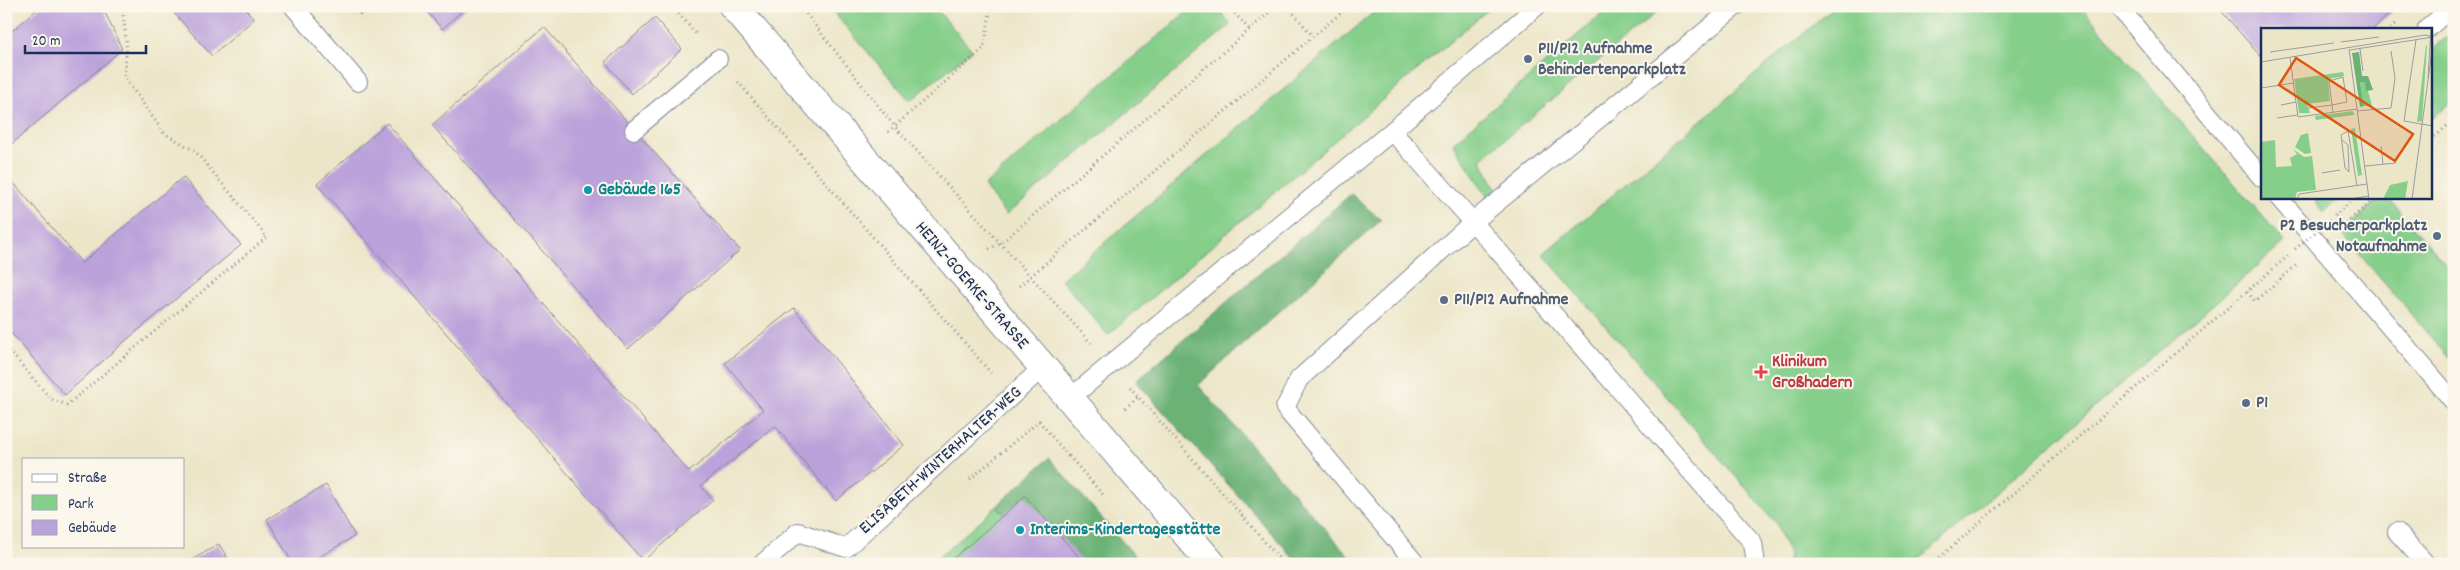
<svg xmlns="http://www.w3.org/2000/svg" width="2460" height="570" viewBox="0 0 2460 570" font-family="Dekko,sans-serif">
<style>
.green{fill:#86cf8b;stroke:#507f74}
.forest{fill:#6cb277;stroke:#44706a}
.building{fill:#bba2da}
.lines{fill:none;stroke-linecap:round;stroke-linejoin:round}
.lane-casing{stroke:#848a94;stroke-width:20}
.street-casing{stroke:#848a94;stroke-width:30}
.path{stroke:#848a94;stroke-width:3;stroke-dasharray:1 4;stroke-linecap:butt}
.lane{stroke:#fff;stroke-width:18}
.street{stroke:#fff;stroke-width:28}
.path-bridge{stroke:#848a94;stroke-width:3;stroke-dasharray:1 4;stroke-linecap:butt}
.service-dot{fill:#5c6f8a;stroke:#fbf7ec;stroke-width:2}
.culture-dot{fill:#0f9aa8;stroke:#fbf7ec;stroke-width:2}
.health-dot{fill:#e0444e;stroke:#fbf7ec;stroke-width:2}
.labels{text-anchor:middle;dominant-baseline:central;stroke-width:4;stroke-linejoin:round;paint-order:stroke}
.service-label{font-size:18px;font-weight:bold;fill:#4e5e75;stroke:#fbf7ec;text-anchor:start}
.culture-label{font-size:18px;font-weight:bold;fill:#0d838f;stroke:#fbf7ec;text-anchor:start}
.street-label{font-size:18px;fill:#1b2f5e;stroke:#fbf7ec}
.health-label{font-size:18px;font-weight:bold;fill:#be3a42;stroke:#fbf7ec;text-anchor:start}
.inset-road{fill:none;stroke:#989d9e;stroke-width:1}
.view{fill:#de5710;fill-opacity:0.15;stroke:#de5710;stroke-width:2.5}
.inset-edge{fill:none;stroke:#1b2f5e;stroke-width:2.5}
</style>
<rect width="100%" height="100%" fill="#fbf7ec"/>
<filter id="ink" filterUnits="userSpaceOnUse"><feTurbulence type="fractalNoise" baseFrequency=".02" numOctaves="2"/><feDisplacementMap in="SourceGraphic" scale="10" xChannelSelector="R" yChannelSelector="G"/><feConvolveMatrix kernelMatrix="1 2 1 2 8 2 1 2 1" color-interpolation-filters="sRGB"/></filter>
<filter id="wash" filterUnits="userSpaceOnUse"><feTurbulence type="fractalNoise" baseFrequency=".0096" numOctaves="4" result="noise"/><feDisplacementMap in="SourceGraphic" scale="20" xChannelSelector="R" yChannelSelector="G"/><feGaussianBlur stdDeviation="1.12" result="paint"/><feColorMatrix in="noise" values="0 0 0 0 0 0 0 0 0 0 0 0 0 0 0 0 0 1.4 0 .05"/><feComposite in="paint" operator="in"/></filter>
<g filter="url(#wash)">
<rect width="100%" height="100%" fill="#ece6c9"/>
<g class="green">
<path d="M828 6H934L972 50 910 101Z"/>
<path d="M1193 6H1216L1231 24 1006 215 984 186Z"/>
<path d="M1381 6H1492L1108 335 1061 280Z"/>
<path d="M1611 6H1664L1481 159 1497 191 1488 198 1453 143Z"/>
<path d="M1836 6H2080L2285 242 1914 564H1787L1789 555 1776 523 1543 254Z"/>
<path d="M2454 31V99L2431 119V51Z"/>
<path d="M2314 198H2340L2323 213Z"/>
<path d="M2381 198H2388L2454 274V364L2341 233Z"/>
<path d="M997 506 1048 564H931Z"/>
</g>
<g class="forest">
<path d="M1351 194 1381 220 1198 385 1356 564H1299L1136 381Z"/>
<path d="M1049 458 1142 564H1048L997 506Z"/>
</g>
<g id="blocks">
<g class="building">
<path d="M41 6H102L122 49 6 149V36Z"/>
<path d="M168 6H243L254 19 212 56Z"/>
<path d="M353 6H370L360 15Z"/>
<path d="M422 6H468L442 29Z"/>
<path d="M2217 6H2399L2373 29H2262V58Z"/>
<path d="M655 18 682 49 632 94 605 62Z"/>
<path d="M544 27 740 250 628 349 432 125Z"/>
<path d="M387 123 689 472 763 410 725 363 794 308 904 445 836 501 775 426 701 486 713 500 643 561 317 184Z"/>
<path d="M6 174 82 263 183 177 241 245 124 342 65 395 6 327Z"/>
<path d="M326 485 355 536 307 564H293L267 519Z"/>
<path d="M1025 496 1085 564H947Z"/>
<path d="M219 544 231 564H185Z"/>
</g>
</g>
</g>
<g filter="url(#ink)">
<use href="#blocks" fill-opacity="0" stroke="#848a94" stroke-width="1"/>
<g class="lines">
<defs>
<g id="lane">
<path d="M293 6 358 82"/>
<path d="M2118 6 2262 178"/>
<path d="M2427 29 2453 6"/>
<path d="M634 130 718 59"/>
<path d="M1391 132 1406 146 1473 222 1753 543 1756 564"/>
<path d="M2279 198 2454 402"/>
<path d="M1069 399 1391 132 1537 6"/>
<path d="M2397 532 2426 564"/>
<path d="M762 564 798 532 846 548 1042 368"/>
<path d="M1416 564 1285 408 1299 379 1473 222 1736 6"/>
</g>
<path id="street" d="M733 6 1212 564"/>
</defs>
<use href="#lane" class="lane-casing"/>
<use href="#street" class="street-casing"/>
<g class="path">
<path d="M672 6 698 36"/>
<path d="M800 6 894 126 1091 343"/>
<path d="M1228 6 1250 30"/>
<path d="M1287 6 1313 36"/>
<path d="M2390 29 2397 23"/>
<path d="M738 82 991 373"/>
<path d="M888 132 984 48 991 6"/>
<path d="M2431 140 2454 120"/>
<path d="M2334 216 2355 198"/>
<path d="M2342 226 2376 198"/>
<path d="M989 249 1001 243 1277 6"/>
<path d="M1019 286 1349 6"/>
<path d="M2247 292 2255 301 2298 264"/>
<path d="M6 347 51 399 67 405 267 237 195 151 164 133 124 77 127 48 122 6"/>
<path d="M1130 387 1284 564"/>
<path d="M1125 408 1138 397"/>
<path d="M1069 456 1104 496"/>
<path d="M970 479 1039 421 1069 457"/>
<path d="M1932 564 2289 255"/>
</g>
<use href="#lane" class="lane"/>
<use href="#street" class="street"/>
<path class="path-bridge" d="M2295 249 2330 220"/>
</g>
</g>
<g class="service-dot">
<circle cx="1528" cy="59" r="5"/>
<circle cx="2437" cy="236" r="5"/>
<circle cx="1444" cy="300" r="5"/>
<circle cx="2246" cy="403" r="5"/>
</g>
<g class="culture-dot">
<circle cx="588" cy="190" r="5"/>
<circle cx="1020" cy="530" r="5"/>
</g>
<path class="health-dot" d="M1758.5 364.5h5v5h5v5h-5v5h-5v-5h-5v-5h5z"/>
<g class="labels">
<g class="service-label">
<text x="1538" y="49">P11/P12 Aufnahme<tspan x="1538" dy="21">Behindertenparkplatz</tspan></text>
<text x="2427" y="226" text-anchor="end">P2 Besucherparkplatz<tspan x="2427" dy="21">Notaufnahme</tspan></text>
<text x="1454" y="300">P11/P12 Aufnahme</text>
<text x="2256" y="403">P1</text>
</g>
<g class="culture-label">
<text x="598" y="190">Gebäude 165</text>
<text x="1030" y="530">Interims-Kindertagesstätte</text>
</g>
<g class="street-label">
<text transform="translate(971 286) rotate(49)">HEINZ-GOERKE-STRASSE</text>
<text transform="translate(941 461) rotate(-42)">ELISABETH-WINTERHALTER-WEG</text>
</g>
<g class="health-label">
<text x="1772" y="362">Klinikum<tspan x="1772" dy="21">Großhadern</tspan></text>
</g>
</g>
<g transform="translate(2261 28)">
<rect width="171" height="171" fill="#ece6c9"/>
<path d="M166 18 161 93 156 94 165 17ZM82 44 83 48 67 51 69 73 46 76 49 85H38L33 51ZM104 53 111 77 103 78 99 54ZM92 83 93 87 55 92 54 88ZM94 100 101 147 97 148 90 101ZM47 105 50 125 44 126 34 119 40 107ZM14 112 15 139 31 138 29 130 36 126 32 121 43 129 51 128 55 162 36 164 34 171H0V114ZM147 153 144 171H122L129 157Z" fill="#86cf8b"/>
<path d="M98 24 101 48H107L112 62 105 63 104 54H99L103 78 99 79 91 25Z" fill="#6cb277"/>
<path class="inset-road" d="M155 12 143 93 172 98M80 14 118 9M88 21 108 171M99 21 102 43M89 22 172 9M9 24 73 15M29 30 37 89 96 81M0 34 164 7 172 9M167 50 170 0M0 60 33 55M20 77 35 74M47 80 71 77 86 74 82 49 68 53 71 77 72 84M96 83 130 80 134 50 130 23M16 90 36 87M81 112 87 117 88 144 84 140 80 107 87 103 96 158M120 118 122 136M104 138 135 135M61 145 79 142M36 171 38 166 106 156M89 171 108 168M151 171 172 15"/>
<path class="view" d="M35 30 152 106 134 133 18 57Z"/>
<rect width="171" height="171" class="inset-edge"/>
</g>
<rect width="2460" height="570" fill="none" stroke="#fbf7ec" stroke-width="25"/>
<rect x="22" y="458" width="162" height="90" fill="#fbf7ec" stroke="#a1a7b3"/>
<rect x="32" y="474" width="25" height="8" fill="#ffffff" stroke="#a1a7b3"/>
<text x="68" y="482" font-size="15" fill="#1b2f5e">Straße</text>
<rect x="32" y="495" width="25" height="15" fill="#86cf8b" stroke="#a1a7b3"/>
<text x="68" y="508" font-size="15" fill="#1b2f5e">Park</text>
<rect x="32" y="520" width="25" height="15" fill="#bba2da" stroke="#a1a7b3"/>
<text x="68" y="532" font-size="15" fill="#1b2f5e">Gebäude</text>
<path d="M25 45v8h121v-8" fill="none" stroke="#1b2f5e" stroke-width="2.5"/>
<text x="32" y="45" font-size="15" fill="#1b2f5e" stroke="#fbf7ec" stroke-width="4" paint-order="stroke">20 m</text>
</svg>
